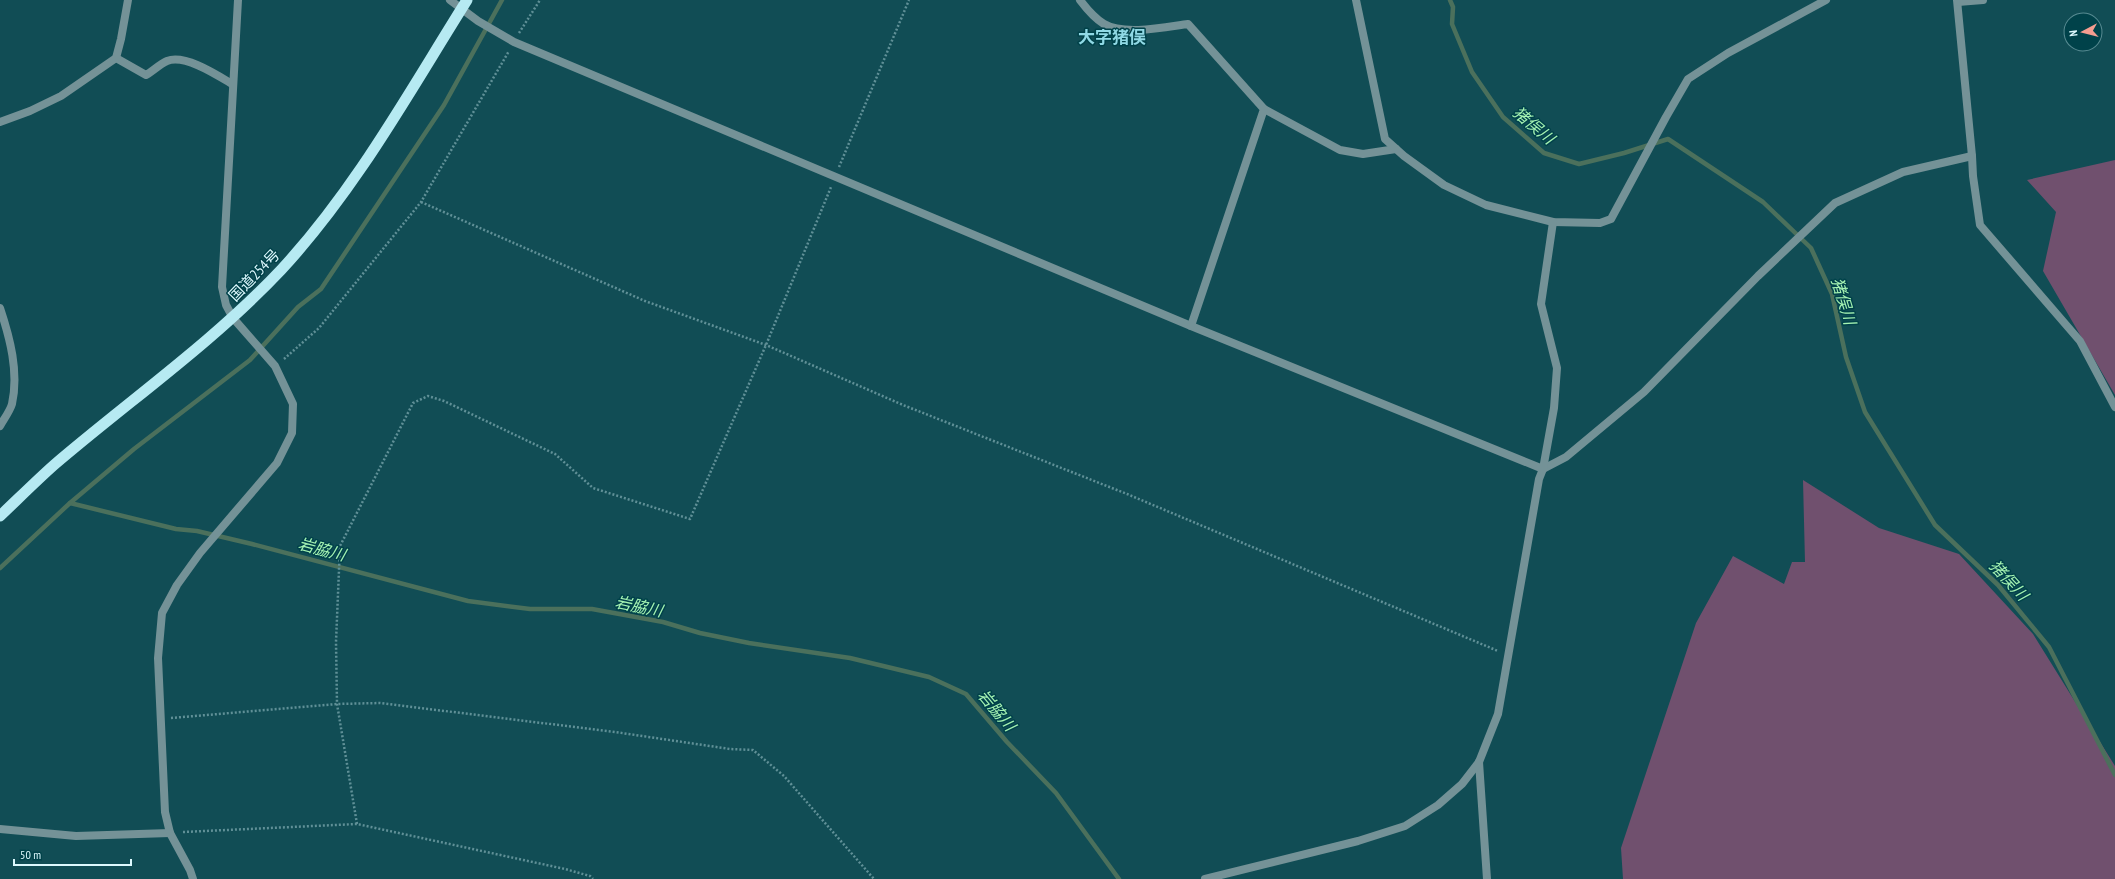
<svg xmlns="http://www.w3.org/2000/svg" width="2115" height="879" viewBox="0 0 2115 879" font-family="'PT Sans Narrow','Noto Sans JP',sans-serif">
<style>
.green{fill:#70506e}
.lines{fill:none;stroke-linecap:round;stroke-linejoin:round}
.stream{stroke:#4b705c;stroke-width:4.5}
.path{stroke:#609097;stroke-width:2.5;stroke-dasharray:2 2;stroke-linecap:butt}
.service{stroke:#749297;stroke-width:8}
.minor{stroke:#749297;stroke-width:8}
.trunk{stroke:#b6eaf2;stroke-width:11}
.labels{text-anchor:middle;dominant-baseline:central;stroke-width:3;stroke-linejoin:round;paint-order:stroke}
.street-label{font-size:15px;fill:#ddf9fe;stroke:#00424a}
.water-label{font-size:16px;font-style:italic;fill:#a6f4b3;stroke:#00424a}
.quarter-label{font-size:17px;font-weight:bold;fill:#90d9e5;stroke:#00424a}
</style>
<rect width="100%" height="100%" fill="#114d55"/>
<g class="green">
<path d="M2115 160V395L2043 271 2056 212 2027 180Z"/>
<path d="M1803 480 1879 528 1959 554 2033 634 2115 766V879H1623L1621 848 1696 623 1733 556 1784 584 1792 562H1805Z"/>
</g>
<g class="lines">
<g class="stream">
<path d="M1450 0 1453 7 1452 24 1472 72 1503 117 1544 153 1579 164 1624 153 1668 139 1763 202 1811 248 1832 294 1846 357 1865 412 1935 525 1998 585 2049 647 2115 775"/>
<path d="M70 503 176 529 197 531 252 544 468 601 530 609H592L663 622 700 633 749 643 850 658 929 677 966 694 1007 742 1056 793 1119 879"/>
<path d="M0 568 70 503 134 449 250 360 298 307 321 289 444 105 502 0"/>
</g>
<g class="path">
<path d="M519 33 540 0"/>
<path d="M839 167 909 0"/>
<path d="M421 202 645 301 766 345 903 405 1127 494 1498 651"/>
<path d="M284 359 319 328 421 202 509 51"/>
<path d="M171 718 337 704 380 703 615 732 730 749 753 750 784 776 874 879"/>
<path d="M357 824 337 704 336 642 340 546 413 403 428 396 444 401 555 454 593 488 690 519 766 345 831 187"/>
<path d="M183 832 357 824 565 869 590 876 593 879"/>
</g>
<g class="service">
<path d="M116 58 146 75C153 71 160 64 167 61 185 54 217 75 232 84"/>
<path d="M1264 109 1340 150 1363 154 1396 149"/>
</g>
<g class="minor">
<path d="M450 0 478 21 514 42 1191 326 1543 469 1566 457 1644 392 1758 276 1835 203 1903 172 1972 156"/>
<path d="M1080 0C1086 8 1096 19 1104 24 1124 36 1166 27 1188 24L1264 109 1191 326"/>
<path d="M1356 0 1385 139 1404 156 1444 185 1486 205 1553 222 1600 223 1611 219 1666 117 1688 79 1728 53 1826 0"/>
<path d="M1957 0 1972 156 1973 176 1980 225 2080 341 2115 407"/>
<path d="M1958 2 1983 0"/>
<path d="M0 122 30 111 61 96 116 58 121 39 128 0"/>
<path d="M0 308C10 338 19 372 12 404 10 411 4 419 0 426"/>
<path d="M1479 762 1487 879"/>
<path d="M0 829 76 836 170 833"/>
<path d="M193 879 190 870 170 833 165 812 158 658 162 613 177 585 200 553 277 463 292 433 293 404 275 366 233 318 226 305 222 287 238 0"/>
<path d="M1205 879 1358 841 1405 826 1438 805 1462 784 1479 762 1498 714 1539 479 1543 469 1554 408 1557 368 1541 304 1553 222"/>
</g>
<path class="trunk" d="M0 516C18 499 36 481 54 465 130 400 212 343 281 270 356 189 409 92 467 0"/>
</g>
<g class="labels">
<g class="street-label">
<text transform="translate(254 275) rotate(-46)">国道254号</text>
</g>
<g class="water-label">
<text transform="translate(1534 125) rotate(40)">猪俣川</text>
<text transform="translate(1844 301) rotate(73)">猪俣川</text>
<text transform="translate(322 549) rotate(15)">岩脇川</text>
<text transform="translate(2009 580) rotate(47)">猪俣川</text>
<text transform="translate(639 606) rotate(12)">岩脇川</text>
<text transform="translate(997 710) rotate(50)">岩脇川</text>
</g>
<g class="quarter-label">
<text x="1112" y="37">大字猪俣</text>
</g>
</g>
<g transform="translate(2083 32) rotate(263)"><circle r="19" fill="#00424a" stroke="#588b92"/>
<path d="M0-3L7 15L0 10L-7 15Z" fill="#f59d90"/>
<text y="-6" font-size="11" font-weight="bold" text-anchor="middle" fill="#ddf9fe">N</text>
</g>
<path d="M14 859v6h117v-6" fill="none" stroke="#ddf9fe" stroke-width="2"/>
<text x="20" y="859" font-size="12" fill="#ddf9fe" stroke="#00424a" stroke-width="3" paint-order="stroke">50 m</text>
</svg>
